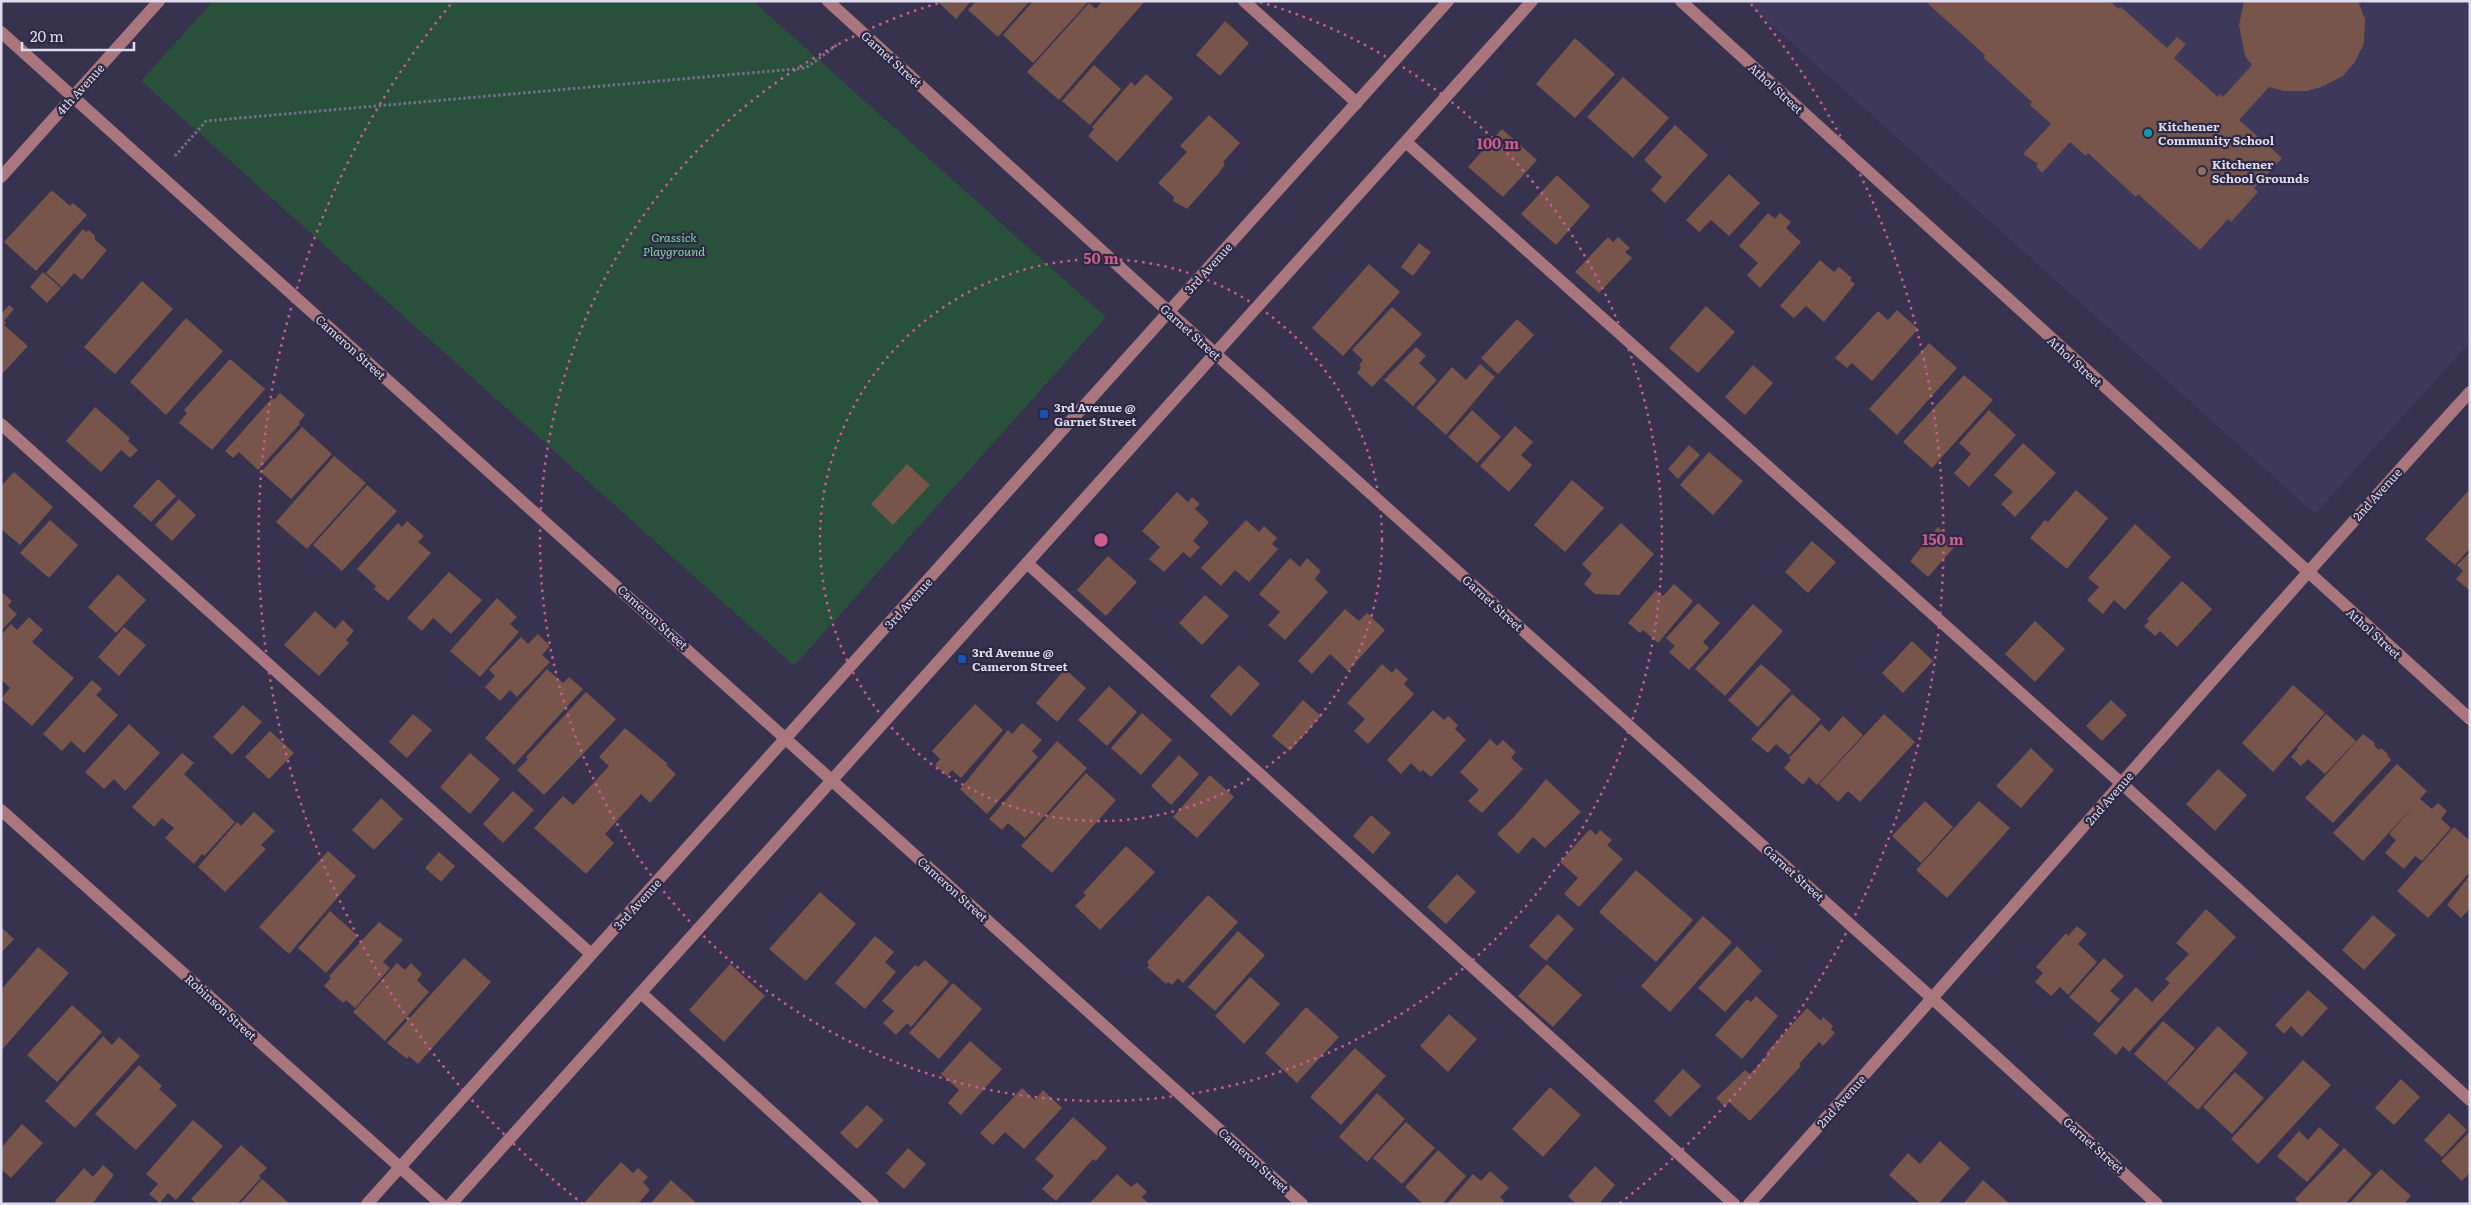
<svg xmlns="http://www.w3.org/2000/svg" width="2471" height="1205" viewBox="0 0 2471 1205" font-family="Literata,serif">
<style>
.built{fill:#3e385b}
.green{fill:#28503a}
.building{fill:#77554a}
.lines{fill:none;stroke-linecap:round;stroke-linejoin:round}
.path{stroke:#747088;stroke-width:3;stroke-dasharray:2.5 2.5;stroke-linecap:butt}
.minor{stroke:#a9767d;stroke-width:12}
.ring{fill:none;stroke:#cc5d8e;stroke-width:2.5;stroke-dasharray:2.5 5}
.culture-dot{fill:#0f9aa8;stroke:#2d2843;stroke-width:2}
.education-dot{fill:#8d6e63;stroke:#2d2843;stroke-width:2}
.transit-dot{fill:#1a4fb4;stroke:#2d2843;stroke-width:2}
.labels{text-anchor:middle;dominant-baseline:central;stroke-width:4.5;stroke-linejoin:round;paint-order:stroke}
.street-label{font-size:12px;fill:#dedcee;stroke:#2d2843}
.poi-label{font-size:12px;font-weight:bold;fill:#dedcee;stroke:#2d2843;text-anchor:start}
.park-label{font-size:12px;font-style:italic;fill:#7ad6a3;stroke:#2d2843}
.centre{fill:#cc5d8e;stroke:#2d2843;stroke-width:2.5}
.ring-label{font-size:15px;text-anchor:middle;font-weight:bold;fill:#cc5d8e;stroke:#2d2843;stroke-width:4.5;stroke-linejoin:round;paint-order:stroke}
</style>
<rect width="100%" height="100%" fill="#37324e"/>
<path class="built" d="M1745 1H2470V342L2315 514Z"/>
<path class="green" d="M213 1H753L1106 317 794 666 141 81Z"/>
<g class="building">
<path d="M937 1H971L956 19Z"/>
<path d="M976 1H1030L998 37 968 10Z"/>
<path d="M1033 1H1089L1033 63 1003 35Z"/>
<path d="M1102 1H1145L1059 100 1027 72 1089 3 1096 9Z"/>
<path d="M1925 1H2110L2118 9 2121 7 2167 48 2177 37 2186 44 2174 58 2218 97 2220 94 2223 97 2252 65 2245 56 2239 25 2244 1H2358L2365 19 2364 43 2355 62 2343 76 2321 87 2307 91H2284L2269 87 2239 120 2282 158 2254 188 2258 192 2231 222 2228 219 2200 250 2138 194 2136 197 2088 153 2086 156 2070 142 2042 173 2036 166 2038 164 2023 154 2051 124 2030 105 2032 102 1984 58 1985 55Z"/>
<path d="M1225 21 1249 43 1220 76 1196 55Z"/>
<path d="M1575 38 1615 74 1575 118 1536 84Z"/>
<path d="M1094 65 1121 89 1090 125 1062 101Z"/>
<path d="M1146 74 1173 98 1117 162 1088 136 1094 129 1092 127 1131 82 1135 86Z"/>
<path d="M1623 77 1669 118 1633 158 1587 117Z"/>
<path d="M1209 115 1240 143 1223 162 1225 164 1219 173 1187 209 1173 201 1174 197 1158 183 1187 152 1180 146Z"/>
<path d="M1675 125 1708 155 1665 203 1651 190 1662 177 1644 160Z"/>
<path d="M1502 129 1537 160 1503 197 1468 167Z"/>
<path d="M1729 174 1760 203 1729 236 1711 220 1699 232 1686 220Z"/>
<path d="M1557 175 1590 206 1556 245 1521 214Z"/>
<path d="M51 191 54 192 70 206 73 203 87 215 36 271 4 242Z"/>
<path d="M1768 213 1775 219 1780 213 1791 222 1786 228 1801 242 1760 288 1747 275 1758 263 1739 246Z"/>
<path d="M83 229 86 232 89 230 95 236V240L107 250 82 280 74 273 62 287 46 273Z"/>
<path d="M1608 237 1613 242 1618 237 1630 248 1625 252 1632 258 1599 293 1575 272Z"/>
<path d="M1419 243 1431 252 1413 276 1401 267Z"/>
<path d="M1820 260 1834 272 1839 267 1852 278 1850 280 1855 284 1824 322 1806 306 1794 318 1780 306Z"/>
<path d="M1369 264 1400 292 1343 356 1312 328Z"/>
<path d="M43 272 61 288 47 303 30 287Z"/>
<path d="M142 281 173 309 115 374 84 347Z"/>
<path d="M9 305 14 309 4 321 6 323 4 325 28 346 1 375V314Z"/>
<path d="M1706 306 1735 332 1698 373 1669 348Z"/>
<path d="M1392 307 1422 334 1372 387 1357 373 1361 368 1359 365 1363 360 1352 350Z"/>
<path d="M1897 310 1918 329 1872 381 1852 363 1847 368 1835 358 1878 311 1888 320Z"/>
<path d="M186 318 223 351 166 415 130 382Z"/>
<path d="M1517 319 1534 335 1498 374 1481 358Z"/>
<path d="M1929 343 1957 368 1897 435 1869 409Z"/>
<path d="M1416 347 1426 356 1419 363 1437 380 1413 406 1384 380Z"/>
<path d="M230 359 265 389 212 450 179 423 187 413 184 410Z"/>
<path d="M1480 364 1495 377 1446 435 1416 408 1452 367 1466 380Z"/>
<path d="M1753 365 1773 383 1745 415 1725 397Z"/>
<path d="M1964 375 1993 400 1932 468 1903 442Z"/>
<path d="M280 393 305 415 299 422 300 424 258 470 239 452 233 458 225 451 272 398 274 400Z"/>
<path d="M95 407 130 438 128 441 138 450 130 458 121 450 101 472 66 441Z"/>
<path d="M1472 410 1501 437 1477 463 1448 437Z"/>
<path d="M1989 410 2016 435 1969 487 1954 473 1971 454 1959 443Z"/>
<path d="M1515 426 1533 442 1521 455 1532 465 1509 492 1480 466Z"/>
<path d="M302 427 332 454 291 499 261 472Z"/>
<path d="M2023 443 2056 473 2015 517 2001 504 2013 492 1994 475Z"/>
<path d="M1689 445 1700 455 1678 479 1668 469Z"/>
<path d="M1709 452 1743 481 1713 515 1680 485Z"/>
<path d="M334 456 366 483 307 549 276 522Z"/>
<path d="M907 464 930 485 893 525 871 504Z"/>
<path d="M14 472 53 507 20 545 1 529V486Z"/>
<path d="M158 479 176 496 151 522 133 506Z"/>
<path d="M1572 480 1604 508 1565 552 1534 525Z"/>
<path d="M367 485 397 511 342 571 313 545Z"/>
<path d="M2470 489V548L2455 565 2425 539Z"/>
<path d="M2076 490 2108 518 2067 569 2030 538 2045 520 2048 522Z"/>
<path d="M1177 492 1188 502 1192 497 1200 504 1195 509 1209 522 1193 541 1200 547 1190 558 1183 552 1164 572 1149 559 1160 547 1142 531Z"/>
<path d="M179 499 196 515 172 541 155 525Z"/>
<path d="M50 520 78 545 49 578 20 553Z"/>
<path d="M1246 520 1259 532 1264 526 1277 538 1272 544 1278 549 1249 582 1235 570 1221 586 1201 568Z"/>
<path d="M407 521 424 536 418 542 431 553 388 601 374 589 376 586 357 569 398 523 402 527Z"/>
<path d="M1621 523 1654 554 1619 595 1595 594 1584 584 1592 574 1582 564Z"/>
<path d="M2135 524 2171 557 2125 610 2114 600 2103 614 2087 600 2099 587 2088 578Z"/>
<path d="M1938 527 1957 544 1928 577 1910 561Z"/>
<path d="M1812 541 1836 562 1808 593 1785 572Z"/>
<path d="M2470 552V591L2456 579 2463 571 2457 565Z"/>
<path d="M1108 556 1137 582 1106 616 1077 590Z"/>
<path d="M1290 558 1300 567 1307 558 1321 571 1315 579 1328 592 1285 640 1268 625 1280 612 1259 594Z"/>
<path d="M449 572 482 600 451 634 433 618 422 631 407 618Z"/>
<path d="M118 574 146 600 116 633 88 607Z"/>
<path d="M2182 581 2212 609 2177 647 2160 631 2155 636 2144 626 2149 621 2147 619Z"/>
<path d="M1674 584 1693 601 1658 643 1643 630 1640 633 1628 623 1656 590 1663 596Z"/>
<path d="M3 593 12 601 8 606 17 614 1 631V595Z"/>
<path d="M1205 595 1229 616 1202 645 1179 623Z"/>
<path d="M497 598 517 617 510 624 519 632 480 677 450 651Z"/>
<path d="M1698 603 1720 623 1703 642 1709 648 1689 670 1669 652 1675 646 1666 638Z"/>
<path d="M1753 604 1783 631 1725 696 1695 669Z"/>
<path d="M1345 609 1359 621 1367 613 1385 630 1348 671 1330 654 1312 674 1298 661Z"/>
<path d="M315 611 335 629 343 620 354 631 346 640 349 643 319 676 284 645Z"/>
<path d="M29 617 43 630 32 642 74 678 32 726 1 699 10 688 1 679V635L11 624 17 630Z"/>
<path d="M2035 621 2065 649 2035 682 2005 654Z"/>
<path d="M124 627 146 645 119 676 98 657Z"/>
<path d="M538 634 550 646 542 655 550 662 517 697 510 690 500 701 485 687 495 676 489 670 521 637 528 644Z"/>
<path d="M1912 641 1933 661 1903 693 1882 673Z"/>
<path d="M1382 664 1392 673 1396 668 1408 679 1404 684 1414 694 1368 744 1354 731 1365 719 1347 703Z"/>
<path d="M1761 664 1791 690 1758 727 1728 700Z"/>
<path d="M1239 665 1260 684 1231 716 1210 696Z"/>
<path d="M547 669 563 683 569 677 583 689 514 765 485 738Z"/>
<path d="M1065 669 1086 688 1057 722 1036 703Z"/>
<path d="M92 680 102 689 96 695 118 715 84 753 71 741 62 751 43 734Z"/>
<path d="M2293 685 2325 713 2273 772 2242 743Z"/>
<path d="M1109 686 1137 712 1107 746 1078 720Z"/>
<path d="M586 692 616 719 544 795 517 770 528 759 526 757Z"/>
<path d="M1792 694 1821 719 1789 755 1776 744 1768 753 1751 739Z"/>
<path d="M1303 700 1321 716 1290 751 1272 736Z"/>
<path d="M2111 700 2127 715 2102 741 2086 726Z"/>
<path d="M975 704 1003 730 961 778 952 770 947 776 935 765 940 759 932 751Z"/>
<path d="M243 705 262 722 232 755 213 737Z"/>
<path d="M1433 710 1444 720 1448 716 1458 725 1455 729 1466 740 1431 777 1423 770 1420 772 1411 763 1401 774 1387 760Z"/>
<path d="M1142 713 1172 740 1141 775 1111 748Z"/>
<path d="M413 714 432 730 407 758 389 742Z"/>
<path d="M1884 714 1915 742 1860 802 1848 791 1838 802 1819 784Z"/>
<path d="M2326 714 2356 741 2325 774 2308 759 2301 766 2291 757 2298 749 2297 748Z"/>
<path d="M1843 716 1863 735 1817 785 1809 777 1803 785 1784 768 1791 760 1789 758 1821 724 1829 732Z"/>
<path d="M1022 723 1042 740 1032 751 1038 757 987 814 960 789 1008 730 1012 734Z"/>
<path d="M129 724 160 753 125 791 114 779 104 789 85 772Z"/>
<path d="M625 728 668 764 666 765 676 774 650 803 641 794 605 834 614 843 586 874 534 828 563 796 573 805 609 766 599 757Z"/>
<path d="M270 731 294 753 269 779 245 757Z"/>
<path d="M2363 734 2375 743 2374 745 2379 750 2381 748 2388 754 2387 755 2391 760 2333 823 2305 798Z"/>
<path d="M1490 739 1497 746 1503 740 1516 752 1511 758 1523 769 1482 813 1468 801 1479 790 1460 772Z"/>
<path d="M1057 741 1087 768 1025 838 1008 823 1002 830 989 819Z"/>
<path d="M2031 748 2054 770 2021 808 1996 786Z"/>
<path d="M182 753 194 763 184 774 235 822 204 856 202 854 194 864 165 838 174 828 162 818 154 827 132 807Z"/>
<path d="M470 753 500 779 470 814 440 787Z"/>
<path d="M1179 755 1199 774 1171 805 1151 786Z"/>
<path d="M2397 764 2427 791 2420 799 2432 809 2438 803 2447 811 2441 819 2451 828 2422 861 2415 856 2404 869 2385 853 2396 840 2389 834 2418 801 2363 861 2333 833Z"/>
<path d="M2218 769 2247 795 2215 831 2186 804Z"/>
<path d="M1086 773 1116 800 1052 873 1021 846Z"/>
<path d="M1210 775 1234 797 1197 838 1173 817Z"/>
<path d="M1546 779 1581 812 1545 848 1533 837 1518 854 1497 834 1514 817Z"/>
<path d="M513 791 534 810 503 843 483 824Z"/>
<path d="M381 798 403 819 374 850 352 830Z"/>
<path d="M1925 801 1953 827 1921 863 1892 836Z"/>
<path d="M1979 801 2010 828 1947 898 1916 870Z"/>
<path d="M254 812 275 831 261 845 266 849 225 892 198 867 237 822 241 826Z"/>
<path d="M1371 815 1391 833 1373 854 1353 836Z"/>
<path d="M2454 827 2470 841V872L2428 918 2397 891Z"/>
<path d="M1590 829 1596 835 1600 830 1612 840 1607 845 1623 859 1579 907 1564 894 1578 878 1560 862Z"/>
<path d="M1126 846 1155 872 1100 930 1075 906 1086 895 1083 893Z"/>
<path d="M328 851 356 876 289 954 259 927Z"/>
<path d="M439 852 455 866 441 882 425 868Z"/>
<path d="M1636 870 1693 920 1656 962 1599 912Z"/>
<path d="M1457 874 1476 892 1446 924 1427 907Z"/>
<path d="M2470 875V908L2461 918 2447 905Z"/>
<path d="M820 892 856 924 806 981 769 949Z"/>
<path d="M1208 895 1238 922 1183 983 1178 978 1172 985 1168 982 1166 984 1147 967 1149 965 1147 962Z"/>
<path d="M2206 909 2236 937 2129 1052 2123 1046 2116 1055 2093 1034 2136 987 2152 1002 2170 983 2165 979 2189 954 2176 943Z"/>
<path d="M330 911 358 936 326 973 298 948Z"/>
<path d="M1558 914 1574 929 1546 961 1529 946Z"/>
<path d="M2373 915 2396 935 2364 970 2342 950Z"/>
<path d="M1703 916 1732 942 1670 1012 1641 986Z"/>
<path d="M379 922 403 940 383 962 390 968 355 1008 346 1000 343 1003 324 986 331 978 329 976Z"/>
<path d="M2077 926 2087 934 2078 944 2097 962 2068 995 2060 987 2051 996 2035 982 2043 973 2036 967 2066 933 2068 936Z"/>
<path d="M1 927 14 939 1 953Z"/>
<path d="M1238 931 1265 955 1215 1011 1188 987Z"/>
<path d="M875 936 894 952 885 962 896 972 865 1009 835 983Z"/>
<path d="M1737 946 1762 971 1725 1012 1698 988Z"/>
<path d="M38 947 69 973 1 1051V990Z"/>
<path d="M464 958 491 982 418 1064 409 1056 407 1059 387 1043Z"/>
<path d="M2104 958 2124 976 2110 991 2120 999 2099 1023 2069 997Z"/>
<path d="M925 960 949 982 911 1027 907 1023 896 1035 883 1023 894 1011 882 1001 915 965 918 967Z"/>
<path d="M397 963 405 970 411 963 422 974 417 980 429 992 385 1041 353 1012Z"/>
<path d="M730 964 765 996 724 1042 689 1010Z"/>
<path d="M1547 964 1582 995 1553 1027 1518 996Z"/>
<path d="M1250 977 1280 1004 1244 1044 1215 1016Z"/>
<path d="M953 983 982 1009 939 1059 909 1033Z"/>
<path d="M2308 990 2328 1008 2302 1037 2291 1026 2284 1034 2275 1025Z"/>
<path d="M1756 996 1778 1016 1742 1059 1715 1035 1747 999 1751 1002Z"/>
<path d="M72 1005 102 1032 57 1082 27 1055Z"/>
<path d="M1306 1007 1339 1037 1297 1083 1265 1053Z"/>
<path d="M1807 1008 1821 1021 1823 1017 1833 1026 1831 1029 1835 1033 1823 1046 1819 1042 1799 1064 1801 1066 1750 1121 1729 1102 1725 1107 1716 1098 1745 1070 1750 1074 1769 1053 1767 1052Z"/>
<path d="M1449 1014 1477 1039 1448 1072 1420 1046Z"/>
<path d="M2163 1021 2195 1048 2166 1082 2134 1054Z"/>
<path d="M2218 1026 2248 1053 2198 1110 2167 1083Z"/>
<path d="M103 1036 112 1045 119 1037 140 1056 75 1128 45 1101Z"/>
<path d="M970 1041 1002 1069 961 1115 948 1103 959 1090 941 1074Z"/>
<path d="M1355 1048 1386 1076 1341 1125 1310 1097Z"/>
<path d="M2303 1060 2331 1085 2258 1164 2231 1139Z"/>
<path d="M139 1065 162 1086 159 1089 177 1105 136 1150 95 1114Z"/>
<path d="M1683 1069 1701 1086 1670 1117 1654 1101Z"/>
<path d="M2235 1072 2264 1098 2232 1134 2203 1107Z"/>
<path d="M2401 1079 2420 1097 2394 1125 2375 1108Z"/>
<path d="M1550 1087 1581 1115 1543 1157 1512 1129Z"/>
<path d="M1022 1088 1035 1100 1043 1090 1062 1108 1024 1149 1005 1132 993 1145 980 1133Z"/>
<path d="M1377 1093 1405 1119 1367 1162 1339 1137Z"/>
<path d="M867 1105 884 1120 857 1149 840 1133Z"/>
<path d="M2449 1113 2467 1130 2442 1157 2424 1140Z"/>
<path d="M1073 1117 1107 1148 1096 1161 1093 1159 1056 1201 1042 1189 1054 1176 1035 1159Z"/>
<path d="M193 1120 223 1146 176 1200 168 1193 160 1203 149 1194 158 1184 146 1174Z"/>
<path d="M1406 1122 1435 1148 1402 1184 1373 1158Z"/>
<path d="M22 1124 43 1143 11 1178 1 1169V1148Z"/>
<path d="M2319 1127 2339 1145 2307 1182 2277 1156 2299 1131 2308 1140Z"/>
<path d="M2470 1131V1172L2462 1181 2441 1161Z"/>
<path d="M1940 1141 1970 1168 1938 1204H1921L1889 1175 1908 1153 1920 1164Z"/>
<path d="M241 1145 267 1168 259 1176 261 1178 237 1204H197L191 1199Z"/>
<path d="M908 1148 926 1164 904 1189 886 1173Z"/>
<path d="M2344 1148 2372 1174 2345 1204H2300L2295 1199Z"/>
<path d="M1438 1150 1466 1176 1442 1204H1423L1405 1187Z"/>
<path d="M621 1162 633 1173 638 1168 648 1177 643 1182 650 1190 638 1204H583Z"/>
<path d="M103 1165 114 1175 92 1204H58L55 1201 84 1168 93 1177Z"/>
<path d="M1595 1166 1615 1185 1599 1204H1576L1568 1196Z"/>
<path d="M2381 1169 2411 1196 2404 1204H2349Z"/>
<path d="M1490 1171 1509 1188 1500 1197 1504 1201 1502 1204H1447L1473 1174 1481 1181Z"/>
<path d="M1117 1174 1131 1187 1137 1182 1147 1192 1142 1197 1149 1204H1089Z"/>
<path d="M262 1179 290 1204H240Z"/>
<path d="M671 1180 695 1202 693 1204H650Z"/>
<path d="M1983 1180 2010 1204H1963Z"/>
</g>
<g class="lines">
<path class="path" d="M175 156 206 121 806 68 838 44"/>
<g class="minor">
<path d="M828 1 1169 312 1933 999 2157 1204"/>
<path d="M1244 1 1357 103"/>
<path d="M1681 1 2470 719"/>
<path d="M1 32 1302 1204"/>
<path d="M1406 142 2121 783 2470 1100"/>
<path d="M1 177 159 1"/>
<path d="M1 424 591 954"/>
<path d="M1027 563 1734 1204"/>
<path d="M1 810 441 1204"/>
<path d="M641 993 873 1204"/>
<path d="M367 1204 1448 1"/>
<path d="M451 1204 1532 1"/>
<path d="M1749 1204C1991 935 2226 660 2470 392"/>
</g>
</g>
<g class="ring">
<circle cx="1101" cy="540" r="281"/>
<path d="M1260 2A561 561 0 1 1 942 2"/>
<path d="M583 1204A842 842 0 0 1 451 4M1751 4A842 842 0 0 1 1619 1204"/>
</g>
<circle class="culture-dot" cx="2148" cy="133" r="5"/>
<circle class="education-dot" cx="2202" cy="171" r="5"/>
<g class="transit-dot">
<rect x="1039" y="409" width="10" height="10" rx="2.5"/>
<rect x="957" y="654" width="10" height="10" rx="2.5"/>
</g>
<g class="labels">
<g class="street-label">
<text transform="translate(892 59) rotate(42)">Garnet Street</text>
<text transform="translate(1776 88) rotate(42)">Athol Street</text>
<text transform="translate(80 89) rotate(-48)">4th Avenue</text>
<text transform="translate(1208 268) rotate(-48)">3rd Avenue</text>
<text transform="translate(1191 332) rotate(42)">Garnet Street</text>
<text transform="translate(351 347) rotate(42)">Cameron Street</text>
<text transform="translate(2075 361) rotate(42)">Athol Street</text>
<text transform="translate(2377 494) rotate(-48)">2nd Avenue</text>
<text transform="translate(908 603) rotate(-48)">3rd Avenue</text>
<text transform="translate(1493 603) rotate(42)">Garnet Street</text>
<text transform="translate(653 617) rotate(42)">Cameron Street</text>
<text transform="translate(2374 633) rotate(42)">Athol Street</text>
<text transform="translate(2109 798) rotate(-49)">2nd Avenue</text>
<text transform="translate(1794 873) rotate(42)">Garnet Street</text>
<text transform="translate(953 889) rotate(42)">Cameron Street</text>
<text transform="translate(637 904) rotate(-48)">3rd Avenue</text>
<text transform="translate(221 1007) rotate(42)">Robinson Street</text>
<text transform="translate(1841 1101) rotate(-48)">2nd Avenue</text>
<text transform="translate(2094 1145) rotate(42)">Garnet Street</text>
<text transform="translate(1254 1160) rotate(42)">Cameron Street</text>
</g>
<g class="poi-label">
<text x="2158" y="126">Kitchener<tspan x="2158" dy="14">Community School</tspan></text>
<text x="2212" y="164">Kitchener<tspan x="2212" dy="14">School Grounds</tspan></text>
<text x="1054" y="407">3rd Avenue @<tspan x="1054" dy="14">Garnet Street</tspan></text>
<text x="972" y="652">3rd Avenue @<tspan x="972" dy="14">Cameron Street</tspan></text>
</g>
<g class="park-label">
<text x="674" y="237">Grassick<tspan x="674" dy="14">Playground</tspan></text>
</g>
</g>
<circle cx="1101" cy="540" r="8" class="centre"/>
<g class="ring-label">
<text x="1498" y="149">100 m</text>
<text x="1101" y="264">50 m</text>
<text x="1943" y="545">150 m</text>
</g>
<rect width="2471" height="1205" fill="none" stroke="#dedcee" stroke-width="5"/>
<path d="M22 42v8h112v-8" fill="none" stroke="#dedcee" stroke-width="2.5"/>
<text x="30" y="42" font-size="15" fill="#dedcee" stroke="#2d2843" stroke-width="4" paint-order="stroke">20 m</text>
</svg>
